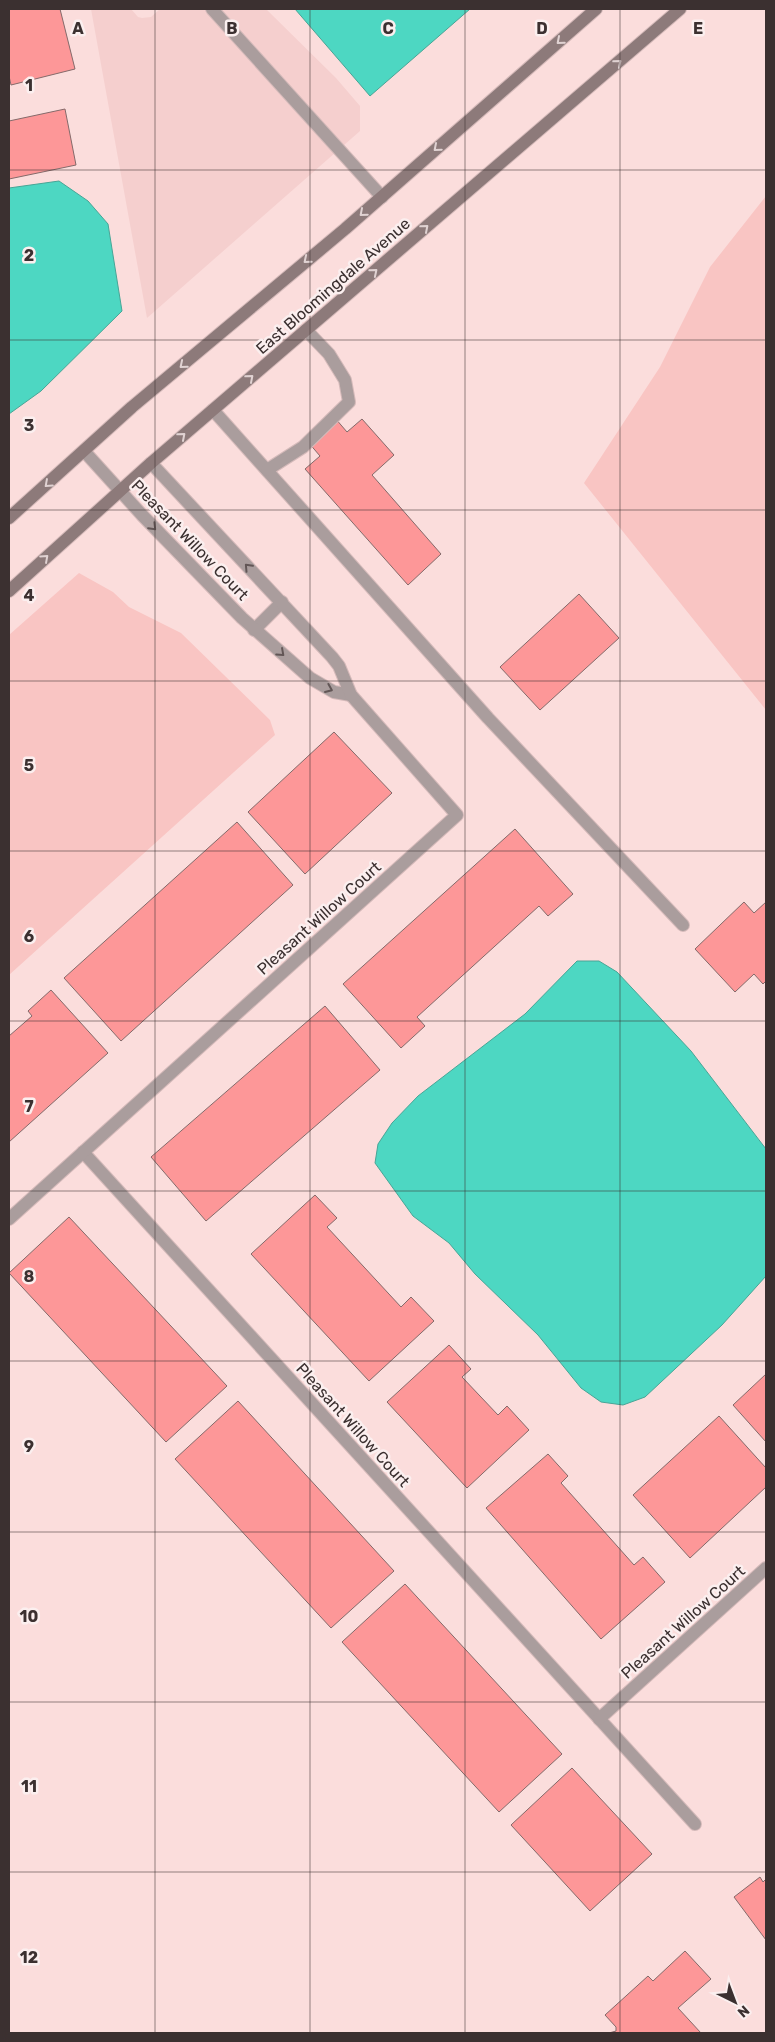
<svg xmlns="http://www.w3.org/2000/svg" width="775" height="2042" viewBox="0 0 775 2042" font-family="Rubik,sans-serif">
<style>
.built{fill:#f5cfce}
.green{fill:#f9c5c3}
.water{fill:#4dd7c2;stroke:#48a596}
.building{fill:#fd9798;stroke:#846a6a}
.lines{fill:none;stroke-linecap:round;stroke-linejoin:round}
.lane-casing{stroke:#d5baba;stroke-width:14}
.street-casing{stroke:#d5baba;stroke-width:14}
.secondary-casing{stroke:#d5baba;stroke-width:14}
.lane{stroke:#aa9d9d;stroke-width:12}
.street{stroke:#aa9d9d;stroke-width:12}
.secondary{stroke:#8d7a7a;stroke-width:12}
.oneway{stroke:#e0d2d2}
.oneway2{stroke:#625656}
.grid{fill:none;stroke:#3b3030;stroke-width:1;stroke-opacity:0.55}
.labels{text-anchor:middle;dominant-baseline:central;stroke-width:5;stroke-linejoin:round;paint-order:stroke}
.street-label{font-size:16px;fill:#3b3030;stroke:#fbefef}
.grid-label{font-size:16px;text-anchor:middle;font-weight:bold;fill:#3b3030;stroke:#fbefef;stroke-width:5;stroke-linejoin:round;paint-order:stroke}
</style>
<rect width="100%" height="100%" fill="#fbdddc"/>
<path class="built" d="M91 9H131L138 17 142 18 151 17 160 9H266L336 78 360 106V131L147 318Z"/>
<g class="green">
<path d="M766 196V710L584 483 660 367 710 267Z"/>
<path d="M79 573 113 592 129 607 181 633 270 720 275 735 9 975V635Z"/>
</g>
<g class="water">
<path d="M295 9H470L370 96Z"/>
<path d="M59 181 88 201 108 224 122 311 41 391 9 414V188Z"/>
<path d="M577 961H599L617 972 691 1051 766 1149V1276L722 1325 645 1397 623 1405 601 1402 581 1388 538 1335 475 1274 449 1243 413 1216 375 1163 378 1144 392 1123 418 1096 525 1014Z"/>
</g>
<g class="building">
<path d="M9 9H60L75 69 11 85 9 76Z"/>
<path d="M65 109 76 165 9 179V121Z"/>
<path d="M335 418 347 432 362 419 394 455 372 475 441 554 408 585 305 469 320 456 308 442Z"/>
<path d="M579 594 619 638 540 710 500 667Z"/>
<path d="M334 732 392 793 305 874 248 812Z"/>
<path d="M237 822 293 885 121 1041 64 978Z"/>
<path d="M515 829 573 894 548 916 539 906 417 1017 425 1026 401 1048 343 984Z"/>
<path d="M744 902 754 913 766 902V981L763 984 754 974 735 992 695 949Z"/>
<path d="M51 990 108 1053 9 1142V1036L32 1016 28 1011Z"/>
<path d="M325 1006 380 1070 206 1221 151 1157Z"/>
<path d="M315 1195 337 1218 327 1227 401 1307 411 1297 434 1321 369 1381 251 1254Z"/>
<path d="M69 1217 227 1386 166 1442 9 1273Z"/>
<path d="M449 1345 471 1369 462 1377 498 1415 507 1406 529 1430 467 1488 387 1402Z"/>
<path d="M766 1374V1442L733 1405Z"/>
<path d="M238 1401 394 1571 331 1628 175 1459Z"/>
<path d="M719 1416 766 1468V1487L690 1558 633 1495Z"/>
<path d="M548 1454 568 1476 561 1483 634 1565 643 1557 665 1582 601 1639 486 1508Z"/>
<path d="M405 1584 562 1754 499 1812 342 1642Z"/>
<path d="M572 1768 652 1854 590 1911 511 1825Z"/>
<path d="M760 1877 763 1882 766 1879V1940L734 1897Z"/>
<path d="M685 1951 711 1979 678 2008 701 2033H609L616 2031V2027L605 2015 648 1976 653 1981Z"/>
</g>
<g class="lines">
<defs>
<g id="lane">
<path d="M212 9 382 197"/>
<path d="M213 410 488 718 683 925"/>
<path d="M267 470 303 447 349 402 345 380 329 354 306 330"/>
<path d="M254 630 282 602"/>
</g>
<g id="street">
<path d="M84 451 142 515 242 618 310 678 334 692 351 695"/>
<path d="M83 1152 695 1824"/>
<path d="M9 1219 457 815 351 695 339 666 332 657 151 463"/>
<path d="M599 1719 766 1568"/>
</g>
<g id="secondary">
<path d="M9 518 132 407 345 229 596 9"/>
<path d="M9 591 151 463 680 9"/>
</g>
</defs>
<use href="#lane" class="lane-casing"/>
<use href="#street" class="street-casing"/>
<use href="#secondary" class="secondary-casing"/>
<use href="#lane" class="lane"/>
<use href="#street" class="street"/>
<use href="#secondary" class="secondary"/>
</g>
<defs><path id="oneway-chevron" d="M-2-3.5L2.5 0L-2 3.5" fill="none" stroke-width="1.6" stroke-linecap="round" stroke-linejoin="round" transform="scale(1.25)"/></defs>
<g class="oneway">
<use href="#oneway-chevron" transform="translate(560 41) rotate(139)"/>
<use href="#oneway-chevron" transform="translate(618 63) rotate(-41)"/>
<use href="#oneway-chevron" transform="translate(437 148) rotate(139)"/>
<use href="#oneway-chevron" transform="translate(363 213) rotate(139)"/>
<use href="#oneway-chevron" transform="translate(425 228) rotate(-41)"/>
<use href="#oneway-chevron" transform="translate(307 260) rotate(140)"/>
<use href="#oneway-chevron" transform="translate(374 272) rotate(-40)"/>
<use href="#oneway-chevron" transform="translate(183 365) rotate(140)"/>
<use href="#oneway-chevron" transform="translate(250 378) rotate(-41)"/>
<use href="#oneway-chevron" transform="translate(182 436) rotate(-41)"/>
<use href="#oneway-chevron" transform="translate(48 484) rotate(138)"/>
<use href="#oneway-chevron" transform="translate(45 558) rotate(-42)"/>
</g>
<g class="oneway2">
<use href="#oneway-chevron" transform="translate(153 527) rotate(46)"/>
<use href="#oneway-chevron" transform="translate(248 567) rotate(-133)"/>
<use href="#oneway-chevron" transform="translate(281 653) rotate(42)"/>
<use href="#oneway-chevron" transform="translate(329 689) rotate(23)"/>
</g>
<path class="grid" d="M155 9V2033M310 9V2033M465 9V2033M620 9V2033M9 170H766M9 340H766M9 510H766M9 681H766M9 851H766M9 1021H766M9 1191H766M9 1361H766M9 1532H766M9 1702H766M9 1872H766"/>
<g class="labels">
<g class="street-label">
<text transform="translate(333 286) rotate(-41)">East Bloomingdale Avenue</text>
<text transform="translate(190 540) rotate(46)">Pleasant Willow Court</text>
<text transform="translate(319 918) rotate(-42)">Pleasant Willow Court</text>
<text transform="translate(353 1425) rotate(48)">Pleasant Willow Court</text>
<text transform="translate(683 1622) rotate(-42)">Pleasant Willow Court</text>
</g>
</g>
<g class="grid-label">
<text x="78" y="34">A</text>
<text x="232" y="34">B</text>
<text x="388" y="34">C</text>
<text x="542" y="34">D</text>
<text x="698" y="34">E</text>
<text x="29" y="91">1</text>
<text x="29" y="261">2</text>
<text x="29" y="431">3</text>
<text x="29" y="601">4</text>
<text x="29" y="771">5</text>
<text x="29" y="942">6</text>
<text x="29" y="1112">7</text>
<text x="29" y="1282">8</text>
<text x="29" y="1452">9</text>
<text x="29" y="1622">10</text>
<text x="29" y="1792">11</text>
<text x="29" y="1963">12</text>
</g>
<rect width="775" height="2042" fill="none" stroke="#3b3030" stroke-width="20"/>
<g transform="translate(735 2002) rotate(138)" stroke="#fbefef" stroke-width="4" paint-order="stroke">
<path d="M0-4L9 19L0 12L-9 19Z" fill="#3b3030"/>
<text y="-8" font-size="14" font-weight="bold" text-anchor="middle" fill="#3b3030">N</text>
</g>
</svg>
